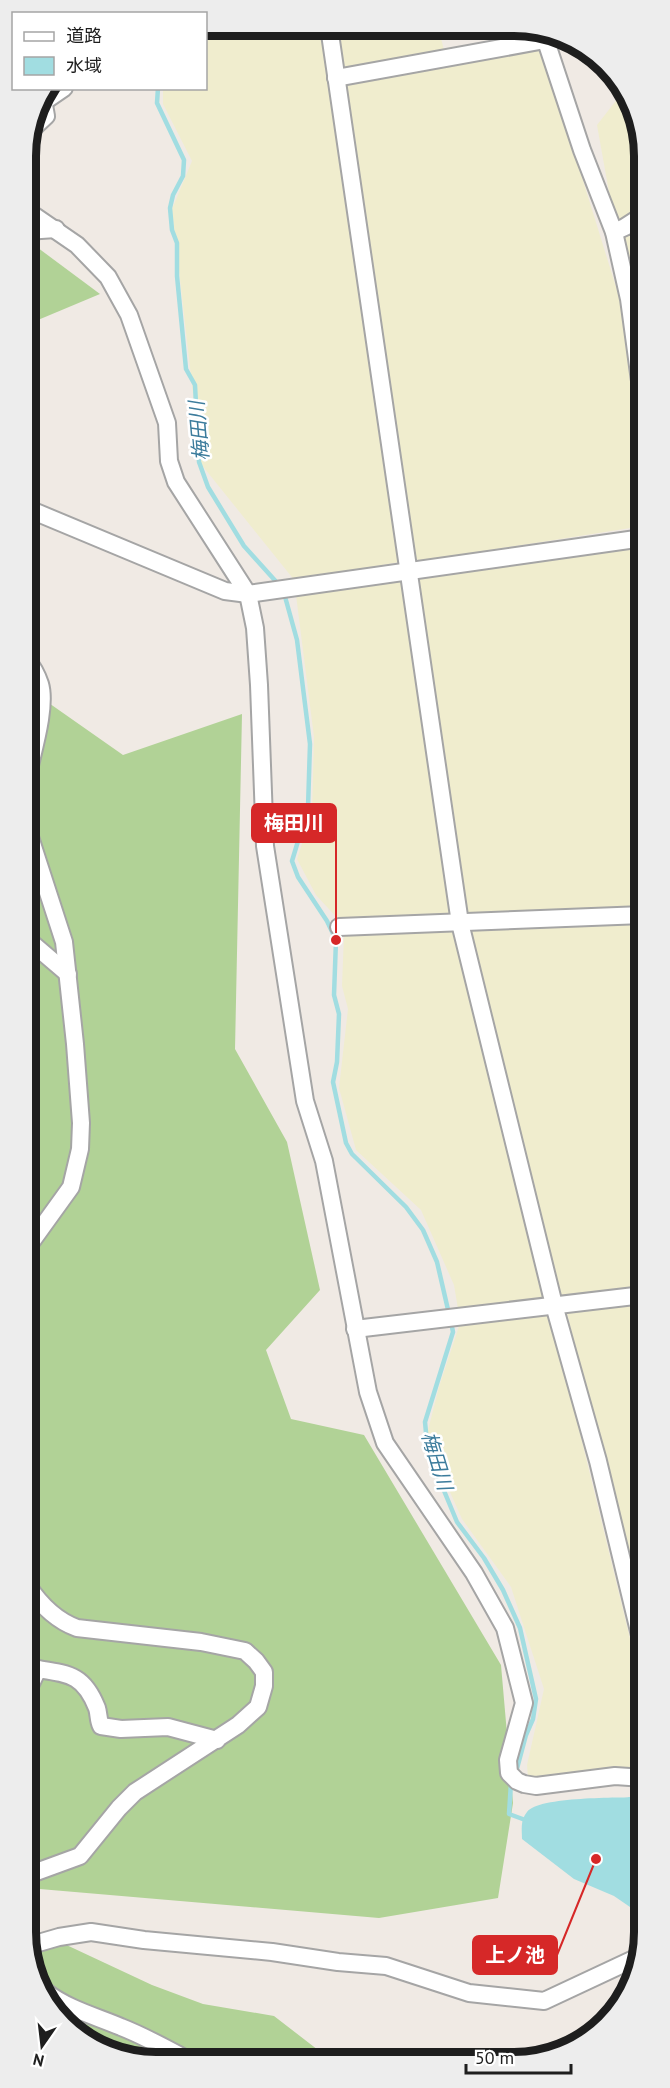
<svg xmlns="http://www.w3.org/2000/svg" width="670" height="2088" viewBox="0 0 670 2088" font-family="'PT Sans','Noto Sans JP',sans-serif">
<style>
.farmland{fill:#f0edce}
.forest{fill:#b1d296}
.water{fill:#a1dde1}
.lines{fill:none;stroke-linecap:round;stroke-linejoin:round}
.stream{stroke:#a1dde1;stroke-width:4.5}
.minor-casing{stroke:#a5a5a5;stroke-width:20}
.minor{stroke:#fff;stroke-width:16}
.labels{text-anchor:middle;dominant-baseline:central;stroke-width:5;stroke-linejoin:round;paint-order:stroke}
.water-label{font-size:20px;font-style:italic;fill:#3c7c9c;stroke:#fff}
.rim{fill:none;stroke:#1e1e1e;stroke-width:8}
.leader{fill:none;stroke:#d62828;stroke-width:2}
.callout-dot{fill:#d62828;stroke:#fff;stroke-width:2}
.callout{fill:#d62828;stroke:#d62828;stroke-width:2}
.callout-label{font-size:20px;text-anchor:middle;font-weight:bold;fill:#fff}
</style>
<rect width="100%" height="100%" fill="#f0eae4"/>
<g class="farmland">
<path d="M206 26 320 27 399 562 295 581 201 464 172 209 192 161 163 104V89L206 88Z"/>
<path d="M333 27H438L444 50 344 70Z"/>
<path d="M542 48 620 300 642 478 643 526 420 561 412 556 344 81Z"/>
<path d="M622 93 642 131V208L620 224 614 220 597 125Z"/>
<path d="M642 223V328L638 297 619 238Z"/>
<path d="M643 546V912L465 914 416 575Z"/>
<path d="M404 579 454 915 340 921 316 895 297 859 312 813 314 737 296 595Z"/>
<path d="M643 923V1287L559 1298 468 937 472 928Z"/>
<path d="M451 931 456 937 543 1300 458 1309 454 1285 421 1210 356 1150 339 1088 348 1009 342 986 344 934Z"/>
<path d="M643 1301 644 1624 566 1309Z"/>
<path d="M551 1314 644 1696V1769L613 1768 528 1777 527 1765 544 1689 511 1587 462 1519 426 1438 439 1387 460 1323Z"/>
</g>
<g class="forest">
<path d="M26 239 100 294 26 325Z"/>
<path d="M26 687 123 755 242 714 235 1049 287 1142 320 1290 266 1350 291 1419 364 1435 501 1665 513 1803 498 1898 379 1918 28 1888Z"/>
<path d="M28 1927 152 1985 203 2004 274 2016 331 2060H130L63 2024 28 1957Z"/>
<path d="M405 2048 404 2060H347Z"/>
</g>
<path class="water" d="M642 1797 644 1798V1905L630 1907 614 1896 574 1879 522 1839C522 1829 520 1821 527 1812 539 1796 620 1798 642 1797Z"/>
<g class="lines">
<g class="stream">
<path d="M158 88 157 103 184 160 183 176 173 195 170 208 172 230 177 243V276L186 369 195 385 199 462 208 487 244 546 280 586"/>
<path d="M284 593 297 640 310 744 308 808 292 861 298 877 327 921 336 940 334 995 339 1014 337 1062 333 1082 346 1143 352 1154 406 1207 423 1230 437 1262 449 1314"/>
<path d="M451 1322 453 1332 425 1422 427 1443 435 1469 457 1522 484 1558 503 1590 520 1628 536 1699 533 1719 526 1735 515 1776"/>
<path d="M511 1783 509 1814 528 1821"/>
</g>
<defs>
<g id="minor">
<path d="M329 27 460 923 554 1305 598 1461 644 1652"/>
<path d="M542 29 582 150 614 232 629 299 642 396"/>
<path d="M336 78 545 40"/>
<path d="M45 101 64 88"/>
<path d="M30 131 46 116 42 94"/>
<path d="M26 210 77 245 108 277 129 315 167 423 169 461 176 482 248 594 255 628 259 685 265 846 305 1101 324 1161 368 1392 385 1443 474 1573 505 1628 524 1703 508 1760 509 1773 517 1781 524 1784 536 1786 615 1776 644 1778"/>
<path d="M26 231 56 229"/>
<path d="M614 232 625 227 642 216"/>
<path d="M26 508 225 591 248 594 643 538"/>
<path d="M26 659C32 666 37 675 40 684 47 707 32 754 27 778"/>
<path d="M27 814 29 834 64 942 75 1044 81 1123 80 1149 71 1187 27 1248"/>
<path d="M339 927 643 915"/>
<path d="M27 939 68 974"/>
<path d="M355 1329 643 1295"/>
<path d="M28 1586C40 1604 55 1620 77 1628L201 1642 245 1651 256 1661 264 1672V1686L258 1707 238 1725 135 1792 119 1808 80 1856 28 1875"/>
<path d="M28 1690 38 1669C70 1674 84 1675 97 1708 99 1714 98 1720 101 1726L121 1729 168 1727 217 1740"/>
<path d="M28 1946 59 1937 91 1932 144 1940 272 1952 338 1962 386 1966 469 1993 544 2001 638 1957"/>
<path d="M46 1992C68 2009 95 2016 121 2027 144 2036 166 2048 188 2060"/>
</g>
</defs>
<use href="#minor" class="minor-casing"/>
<use href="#minor" class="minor"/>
</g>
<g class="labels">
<g class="water-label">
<text transform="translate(199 431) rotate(-95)">梅田川</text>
<text transform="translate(437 1461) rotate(73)">梅田川</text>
</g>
</g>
<path d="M0 0H670V2088H0ZM156 36H514A120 120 0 0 1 634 156V1932A120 120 0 0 1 514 2052H156A120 120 0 0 1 36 1932V156A120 120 0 0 1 156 36Z" fill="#ededed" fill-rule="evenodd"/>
<path class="rim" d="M156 36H514A120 120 0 0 1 634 156V1932A120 120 0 0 1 514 2052H156A120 120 0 0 1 36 1932V156A120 120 0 0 1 156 36Z"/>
<path class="leader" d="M336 940L336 823M596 1859L557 1955"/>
<g class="callout-dot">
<circle cx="336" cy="940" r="6"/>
<circle cx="596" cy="1859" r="6"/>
</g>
<g class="callout">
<rect x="252" y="804" width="84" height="38" rx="6"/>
<rect x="473" y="1936" width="84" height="38" rx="6"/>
</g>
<g class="callout-label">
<text x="294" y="830">梅田川</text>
<text x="515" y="1962">上ノ池</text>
</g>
<rect x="12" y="12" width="195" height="78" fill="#ffffff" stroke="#a5a5a5" stroke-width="1.5"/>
<rect x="24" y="32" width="30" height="9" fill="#ffffff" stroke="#a5a5a5" stroke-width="1.5"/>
<text x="66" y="42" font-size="18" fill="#1e1e1e">道路</text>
<rect x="24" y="57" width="30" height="18" fill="#a1dde1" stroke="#a5a5a5" stroke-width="1.5"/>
<text x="66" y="72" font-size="18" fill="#1e1e1e">水域</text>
<g transform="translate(42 2046) rotate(194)" stroke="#ffffff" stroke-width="4.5" paint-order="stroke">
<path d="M0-4.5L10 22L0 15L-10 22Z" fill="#1e1e1e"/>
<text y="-9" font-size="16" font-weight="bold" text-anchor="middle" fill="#1e1e1e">N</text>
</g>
<path d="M466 2064v9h105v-9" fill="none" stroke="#1e1e1e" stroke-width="3"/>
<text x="475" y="2064" font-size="18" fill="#1e1e1e" stroke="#ffffff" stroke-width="4.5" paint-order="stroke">50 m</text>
</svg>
